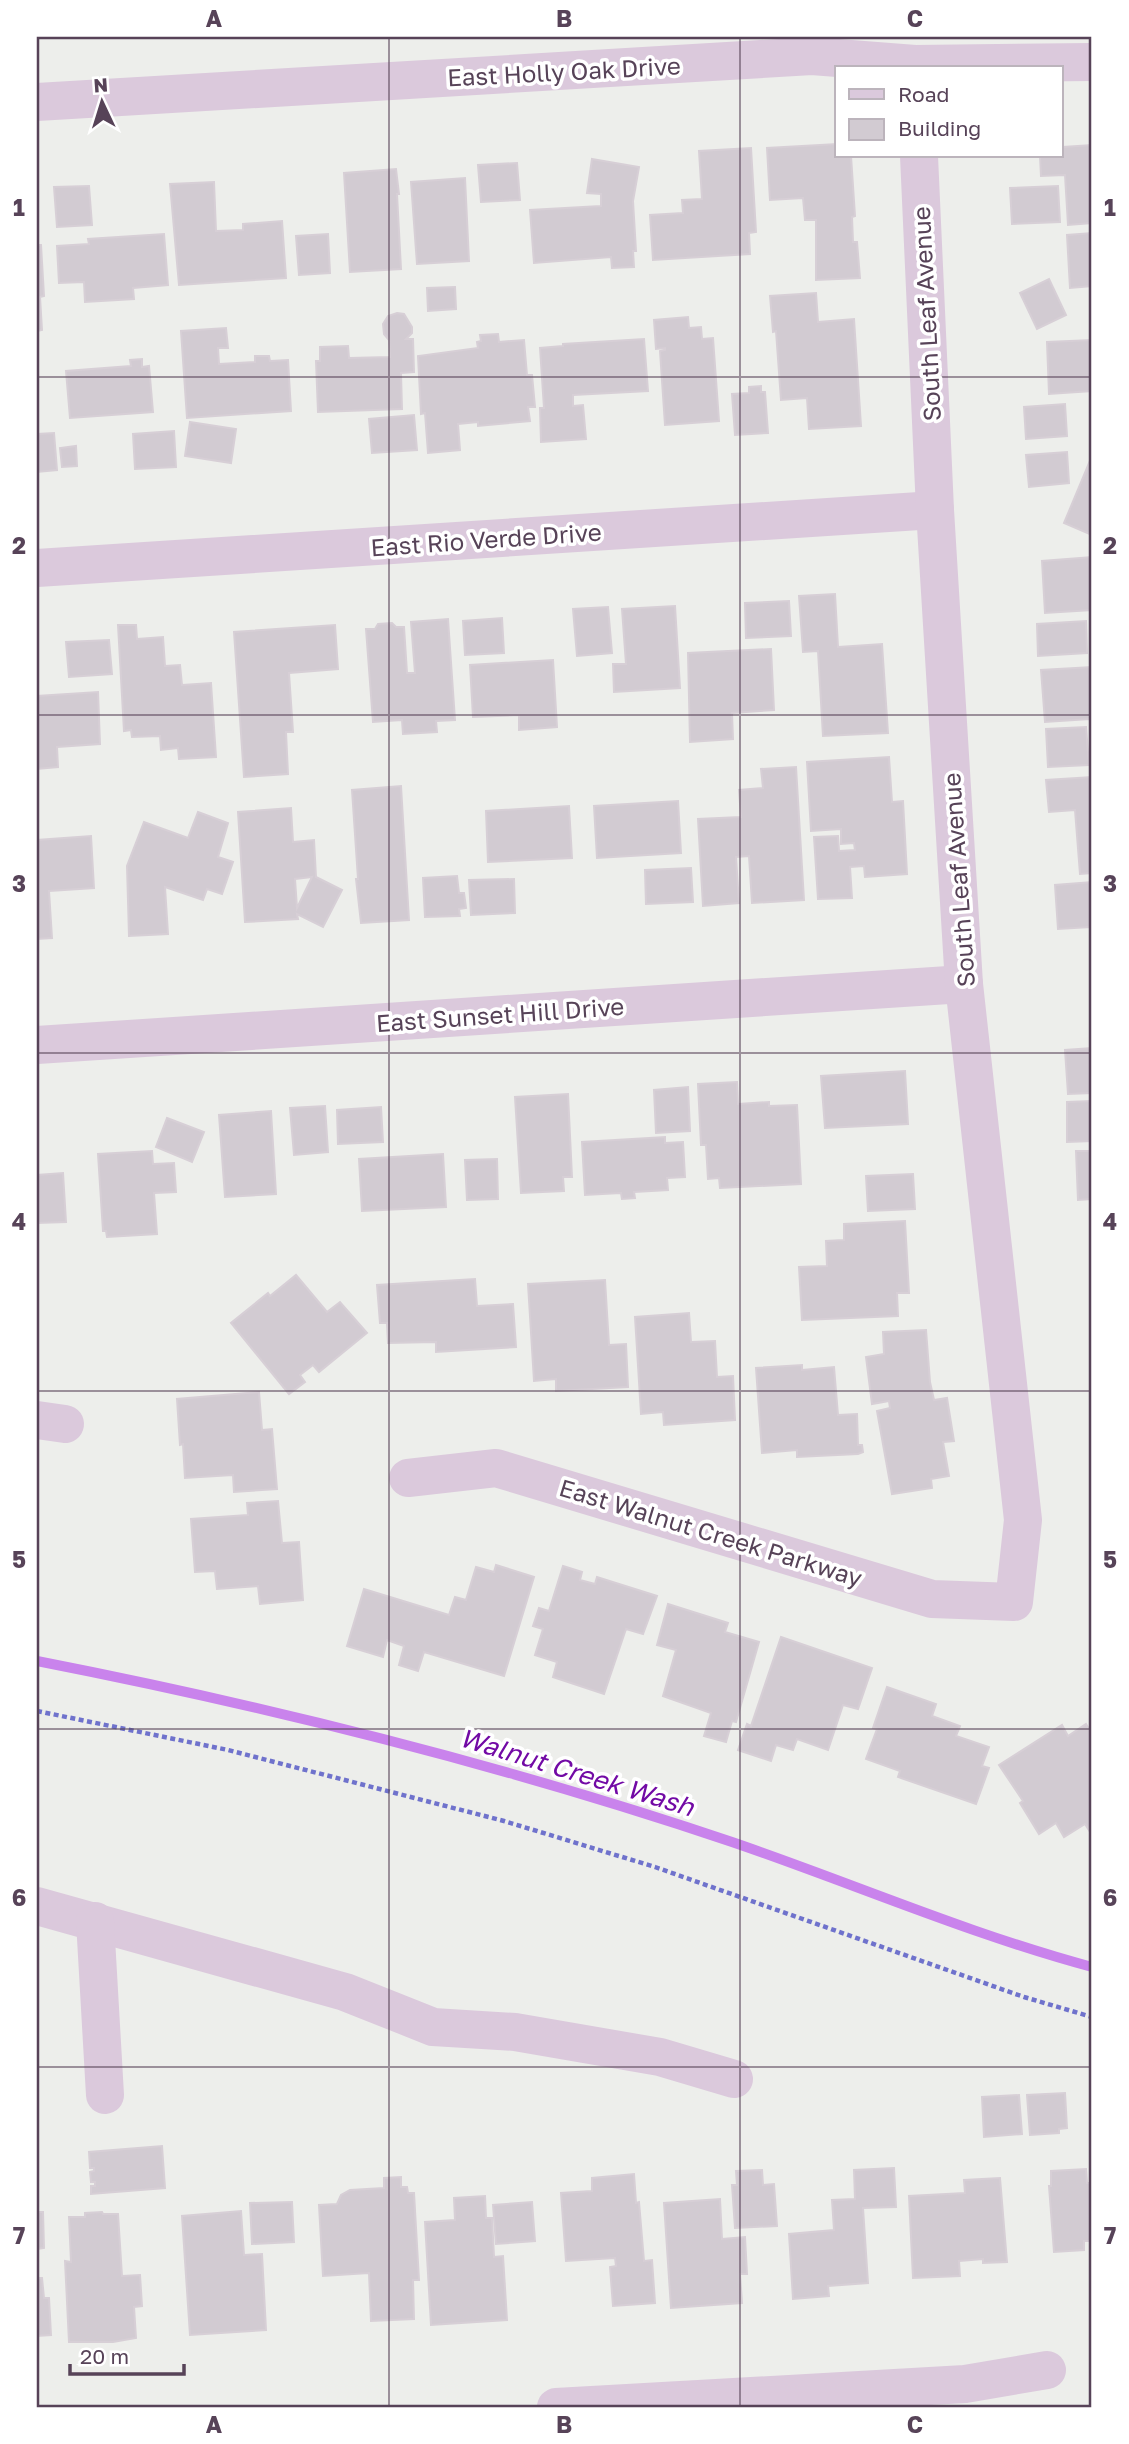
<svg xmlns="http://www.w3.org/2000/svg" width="1129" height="2444" viewBox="0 0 1129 2444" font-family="'Golos Text',sans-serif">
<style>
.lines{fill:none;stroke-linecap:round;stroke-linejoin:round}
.stream{stroke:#c983ec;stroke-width:10}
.building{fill:#d2cbd2;stroke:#d7cfd6;stroke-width:2;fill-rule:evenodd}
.path{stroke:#6f72cc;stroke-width:4.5;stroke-dasharray:5 3.5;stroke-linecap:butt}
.minor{stroke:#dbc9dc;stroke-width:38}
.grid{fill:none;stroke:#574358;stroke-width:2;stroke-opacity:0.55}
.labels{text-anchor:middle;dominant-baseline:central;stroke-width:7;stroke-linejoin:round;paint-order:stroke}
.street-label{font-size:24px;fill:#574358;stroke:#fff}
.water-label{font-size:26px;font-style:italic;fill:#720aa5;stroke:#fff}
.neatline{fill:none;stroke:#574358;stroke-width:2.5}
.grid-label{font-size:23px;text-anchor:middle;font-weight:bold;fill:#574358}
</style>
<rect width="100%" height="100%" fill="#edeeeb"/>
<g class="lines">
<path class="stream" d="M37 1661C272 1707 504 1765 732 1842 852 1883 969 1934 1092 1967"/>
</g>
<g class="building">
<path d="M837 144V156H851L855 216 852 217 853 242H857L860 278 816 280V220H805L803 198 770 200 767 148Z"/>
<path d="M1092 145V223L1068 225 1065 175 1041 176 1040 156H1061L1063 147Z"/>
<path d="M751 148 756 232 749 233 750 254 653 260 650 215 683 213 682 200 702 199 699 151Z"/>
<path d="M592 159 639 167 633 201 636 251H633L634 267 612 268 611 257 534 263 530 210 601 206V194L587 193Z"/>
<path d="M517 163 520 200 481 202 478 165Z"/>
<path d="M396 169 399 194H397L401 269 350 272 344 173Z"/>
<path d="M465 178 469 261 417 264 411 182Z"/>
<path d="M214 182 216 231 243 230V224L282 221 286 278 179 285 170 184Z"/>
<path d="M89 186 92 225 57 227 54 187Z"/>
<path d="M1058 186 1060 222 1012 224 1010 188Z"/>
<path d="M1092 233V286L1070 288 1067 235Z"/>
<path d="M164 234 168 285 133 288 134 299 85 302 84 282 59 283 57 246 89 244 88 239Z"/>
<path d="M328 234 330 273 299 275 296 236Z"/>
<path d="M37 245H41L44 296 40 297 42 330 37 331Z"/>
<path d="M1049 279 1066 315 1037 329 1020 293Z"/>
<path d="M455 287 456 309 428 311 427 288Z"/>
<path d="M816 293 818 322 854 319 861 426 809 429 807 398 781 400 776 331 773 332 770 296Z"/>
<path d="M397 313 404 314 412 327V333L406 339H413L414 372 401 373 402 409 318 412 316 361H320V347L348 346 349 358 390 357 389 340 384 334 383 324 388 316Z"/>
<path d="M688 317 689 328 701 327 702 339 713 338 719 421 665 425 660 351 665 350V348L656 349 654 320Z"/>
<path d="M226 328 228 348H218L219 364 255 362V356H269L270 361 288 360 291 411 187 418 181 331Z"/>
<path d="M498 334 499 342 524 340 527 375H532L535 407H528L530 421 478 426V422L458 424 460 450 428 453 425 413 421 414 418 356 478 348 477 342 481 341 480 335Z"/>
<path d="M644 339 648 391 573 395V406L583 405 586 439 541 442 540 408H544L540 348 563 346V344Z"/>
<path d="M1092 340V391L1049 394 1047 342Z"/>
<path d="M142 359V367L149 366 153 412 70 418 66 371 131 366 130 360Z"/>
<path d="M761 386V392H765L768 433 735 435 732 394 749 393V387Z"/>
<path d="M1065 404 1067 436 1026 439 1024 407Z"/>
<path d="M414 415 417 450 372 453 369 419Z"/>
<path d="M190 422 236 429 231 463 185 456Z"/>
<path d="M174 431 176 467 135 469 133 434Z"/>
<path d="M54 433 57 470 37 472V434Z"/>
<path d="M76 446 77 466 62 467 60 448Z"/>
<path d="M1067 452 1069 483 1029 487 1026 455Z"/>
<path d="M1092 456V535L1064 523Z"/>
<path d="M1092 557V610L1045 613 1042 561Z"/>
<path d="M835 594 838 647 882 644 888 733 823 736 818 651 803 652 799 596Z"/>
<path d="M789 601 791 636 746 638 745 603Z"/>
<path d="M675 606 680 688 614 692 613 664H626L622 609Z"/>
<path d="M608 607 612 653 577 656 573 609Z"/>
<path d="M502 618 504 653 465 655 463 621Z"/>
<path d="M448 619 455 720 436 721 437 732 403 734 402 720 373 722 366 629H375L378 624 392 623 396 627H404L407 673H415L411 622Z"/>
<path d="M1086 621 1087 653 1038 656 1037 624Z"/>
<path d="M118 625H136L137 639 163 637 165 666 180 665 182 685 211 683 216 757 179 759 178 748 161 750 160 736 132 737 131 730 124 731Z"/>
<path d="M335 625 338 669 289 673 293 732H286L288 774 244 777 234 632Z"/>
<path d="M109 640 112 674 69 677 66 642Z"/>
<path d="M771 649 774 710 732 713 733 739 690 742 688 653Z"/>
<path d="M553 660 557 727 519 730V715L473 717 470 665Z"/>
<path d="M1092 667V753L1090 719 1045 722 1041 670Z"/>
<path d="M98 692 100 744 57 747 58 767 37 769V696Z"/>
<path d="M1086 727 1089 765 1048 767 1046 729Z"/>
<path d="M889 757 892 802 903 801 907 874 865 877 864 866 850 867 852 898 818 899 814 837 838 836 839 851 855 850 854 843 841 844V829L811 831 807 762Z"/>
<path d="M796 767 804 900 752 903 749 856 736 857 739 903 703 906 698 819 741 817 739 790 763 788 761 769Z"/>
<path d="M1092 777V873L1080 874 1075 810 1049 812 1046 780Z"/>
<path d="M401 786 409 920 361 923 356 879H358L352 790Z"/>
<path d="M678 801 681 853 597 858 594 806Z"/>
<path d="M569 806 572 858 488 862 486 811Z"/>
<path d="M291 808 293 842 314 840 316 877 342 890 323 927 297 914 298 919 245 922 238 812ZM312 877 297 908 295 879Z"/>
<path d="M198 812 228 823 218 857 233 862 222 894 207 889 203 900 165 887 168 934 129 936 127 866 144 822 188 838Z"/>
<path d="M91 836 94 888 49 891 52 938 37 939V840Z"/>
<path d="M691 868 693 902 646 904 645 870Z"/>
<path d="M457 876 459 893H464L466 908 459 909 460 916 425 917 423 878Z"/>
<path d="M514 879 515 913 471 915 469 880Z"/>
<path d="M1092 882V929L1091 927 1058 929 1055 885Z"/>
<path d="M1092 1048V1093L1068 1094 1065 1050Z"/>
<path d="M905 1071 908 1124 825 1128 821 1076Z"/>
<path d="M737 1082 738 1104 769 1102V1106L797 1105 801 1184 720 1188 719 1178 708 1179 706 1145H701L698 1084Z"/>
<path d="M688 1087 690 1131 656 1133 654 1090Z"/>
<path d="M568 1094 572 1177H563L564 1191 521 1193 515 1097Z"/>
<path d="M1092 1101V1141L1067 1142V1102Z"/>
<path d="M325 1106 328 1152 294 1155 290 1108Z"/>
<path d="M381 1107 383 1142 338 1144 337 1110Z"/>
<path d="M271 1111 276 1194 225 1197 219 1115Z"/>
<path d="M167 1118 204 1132 192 1162 156 1147Z"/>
<path d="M665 1137V1143L683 1142 685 1177 667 1178 668 1190 634 1192 635 1198 622 1199 621 1193 585 1195 582 1142Z"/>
<path d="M152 1151 153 1164 174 1163 176 1192 154 1193 157 1234 107 1237 106 1231H103L98 1154Z"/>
<path d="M1076 1151H1092V1199L1078 1200Z"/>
<path d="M443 1154 446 1207 362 1211 359 1159Z"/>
<path d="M497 1159 498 1199 467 1200 465 1160Z"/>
<path d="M63 1173 66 1222 37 1223V1175Z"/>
<path d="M913 1174 915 1209 868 1211 866 1176Z"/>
<path d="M905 1221 909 1293H897L898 1316 802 1320 799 1267 827 1266 826 1241 844 1240V1224Z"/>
<path d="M296 1275 327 1312 340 1302 367 1333 319 1372 313 1365 300 1375 305 1382 289 1394 231 1323 268 1293 270 1296Z"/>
<path d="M475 1279 477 1306 513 1304 516 1347 436 1352V1342L388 1343 387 1323H380L377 1285Z"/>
<path d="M605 1280 609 1345 626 1344 628 1387 556 1391V1379L534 1381 528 1284Z"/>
<path d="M689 1313 691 1342 715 1341 717 1377 733 1376 735 1420 664 1425 663 1412 641 1414 635 1317Z"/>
<path d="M926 1330 930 1382 934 1400 947 1398 954 1441 943 1442 949 1476 931 1479 932 1488 892 1494 877 1411 890 1408 889 1401 872 1404 866 1357 884 1354 883 1332Z"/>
<path d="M802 1365V1370L834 1367 838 1415 857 1414 858 1445H862L863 1452 858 1454 797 1457V1450L762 1453 756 1368Z"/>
<path d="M259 1392 262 1430 272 1429 277 1489 234 1492 233 1475 185 1478 183 1444 180 1445 177 1399Z"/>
<path d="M278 1501 282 1543 299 1542 303 1600 260 1604 258 1586 217 1589 215 1571 195 1572 191 1519 248 1515 247 1503Z"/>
<path d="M496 1565 534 1577 504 1676 424 1652 418 1671 399 1665 404 1646 387 1640 383 1657 347 1646 364 1589 449 1615 455 1597 466 1600 476 1567 494 1572Z"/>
<path d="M563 1566 582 1572 580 1580 595 1584 597 1577 657 1596 643 1634 626 1629 604 1694 553 1677 557 1662 535 1655 543 1629 533 1626 539 1608 549 1611Z"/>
<path d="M668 1604 728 1623 725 1632 759 1642 736 1722 732 1721 726 1742 704 1736 711 1713 663 1696 676 1650 657 1645Z"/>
<path d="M781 1637 872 1668 858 1709 843 1705 828 1750 797 1739 793 1750 776 1745 771 1761 738 1750 747 1724 751 1726Z"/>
<path d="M887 1687 936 1704 932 1716 960 1726 956 1736 989 1747 982 1766 989 1768 976 1804 898 1777 900 1771 866 1759 877 1729 873 1728Z"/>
<path d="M1086 1724 1092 1734V1835L1085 1824 1064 1837 1056 1823 1039 1834 1020 1803 1023 1801 999 1765 1062 1725 1068 1736Z"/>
<path d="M1065 2093 1067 2128 1059 2129V2133L1030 2135 1027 2095Z"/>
<path d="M1019 2095 1022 2134 984 2137 982 2097Z"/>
<path d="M162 2146 165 2188 91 2194V2186H95V2182H91L90 2172 94 2171V2168H90L89 2152Z"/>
<path d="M894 2168 896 2207 863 2208 868 2283 828 2286 829 2296 793 2299 789 2234 834 2230 832 2200 855 2199 854 2170Z"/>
<path d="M1086 2169 1087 2183H1092V2241H1084V2250L1054 2252 1049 2186H1051V2171Z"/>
<path d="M762 2170 763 2185 774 2184 777 2226 735 2228 732 2185H737L736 2171Z"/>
<path d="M634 2174 636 2203 639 2202 644 2261 652 2260 655 2303 613 2306 610 2267 616 2266 615 2258 566 2261 561 2193 592 2191V2178Z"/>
<path d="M401 2177V2187H407L408 2193H414L419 2280H413L414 2319 371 2321 369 2273 323 2276 319 2205 337 2204 341 2195 350 2190 384 2188V2178Z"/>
<path d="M1000 2178 1007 2262 983 2263V2259L959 2261 960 2276 913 2278 909 2196 965 2193 964 2180Z"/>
<path d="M485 2196 486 2218H492L494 2257 503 2256 507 2320 431 2325 425 2222 455 2220 454 2198Z"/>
<path d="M720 2199 722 2239 745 2237 747 2274H740L742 2303 671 2308 664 2203Z"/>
<path d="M292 2202 294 2242 252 2244 250 2203Z"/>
<path d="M532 2202 535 2241 496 2244 493 2205Z"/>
<path d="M241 2211 244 2255 262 2254 266 2330 190 2335 182 2216Z"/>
<path d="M37 2212H43L44 2248 37 2249Z"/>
<path d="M102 2212 103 2214H118L122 2276 140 2275 142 2306 134 2307 136 2338 113 2342H69L65 2261 71 2262 69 2217H85V2213Z"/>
<path d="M37 2269V2278H42L44 2298H49L51 2335 37 2336Z"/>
</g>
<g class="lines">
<path class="path" d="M37 1711 228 1750 504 1821 655 1867 1024 1997 1092 2017"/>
<g class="minor">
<path d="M37 102 812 56 915 64 1092 62"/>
<path d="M37 568 935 510"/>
<path d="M37 1045 964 984"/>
<path d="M37 1420 65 1424"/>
<path d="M408 1478 496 1468 932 1599 1014 1602 1023 1520 964 984 935 510 919 156"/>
<path d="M37 1906 345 1992 433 2027 515 2032 660 2057 734 2079"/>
<path d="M95 1921 105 2095"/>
<path d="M556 2407 965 2384 1047 2370"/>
</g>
</g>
<path class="grid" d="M389 37V2407M740 37V2407M37 377H1092M37 715H1092M37 1053H1092M37 1391H1092M37 1729H1092M37 2067H1092"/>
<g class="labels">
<g class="street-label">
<text transform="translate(564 71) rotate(-3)">East Holly Oak Drive</text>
<text transform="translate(926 314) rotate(-93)">South Leaf Avenue</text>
<text transform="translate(486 539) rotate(-4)">East Rio Verde Drive</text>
<text transform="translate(958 880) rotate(-94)">South Leaf Avenue</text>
<text transform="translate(500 1014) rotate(-4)">East Sunset Hill Drive</text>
<text transform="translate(711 1532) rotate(17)">East Walnut Creek Parkway</text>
</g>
<g class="water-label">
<text transform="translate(577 1772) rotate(17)">Walnut Creek Wash</text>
</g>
</g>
<rect width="1129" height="2444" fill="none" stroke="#ffffff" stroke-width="77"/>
<rect x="835" y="66" width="228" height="91" fill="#ffffff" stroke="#bcb4bc" stroke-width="2"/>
<rect x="849" y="89" width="35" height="10" fill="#dbc9dc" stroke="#bcb4bc" stroke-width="2"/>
<text x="898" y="102" font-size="21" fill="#574358">Road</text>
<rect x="849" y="119" width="35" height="21" fill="#d2cbd2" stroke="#bcb4bc" stroke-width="2"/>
<text x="898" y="136" font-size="21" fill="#574358">Building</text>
<g transform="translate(102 102) rotate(356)" stroke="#ffffff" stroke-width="5" paint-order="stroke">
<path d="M0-5L12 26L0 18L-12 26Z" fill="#574358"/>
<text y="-10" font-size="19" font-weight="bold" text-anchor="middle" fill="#574358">N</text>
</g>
<path d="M70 2364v10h114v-10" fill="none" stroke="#574358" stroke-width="3.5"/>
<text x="80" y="2364" font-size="21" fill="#574358" stroke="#ffffff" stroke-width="5" paint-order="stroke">20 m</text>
<rect x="38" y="38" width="1052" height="2368" class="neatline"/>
<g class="grid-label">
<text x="214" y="27">A</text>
<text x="564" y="27">B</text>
<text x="915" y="27">C</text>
<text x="19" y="216">1</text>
<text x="1110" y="216">1</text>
<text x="19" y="554">2</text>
<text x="1110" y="554">2</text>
<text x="19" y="892">3</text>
<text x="1110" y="892">3</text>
<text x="19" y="1230">4</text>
<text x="1110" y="1230">4</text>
<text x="19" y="1568">5</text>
<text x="1110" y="1568">5</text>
<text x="19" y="1906">6</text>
<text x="1110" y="1906">6</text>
<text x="19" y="2244">7</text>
<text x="1110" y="2244">7</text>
<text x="214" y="2433">A</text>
<text x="564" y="2433">B</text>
<text x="915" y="2433">C</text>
</g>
</svg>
